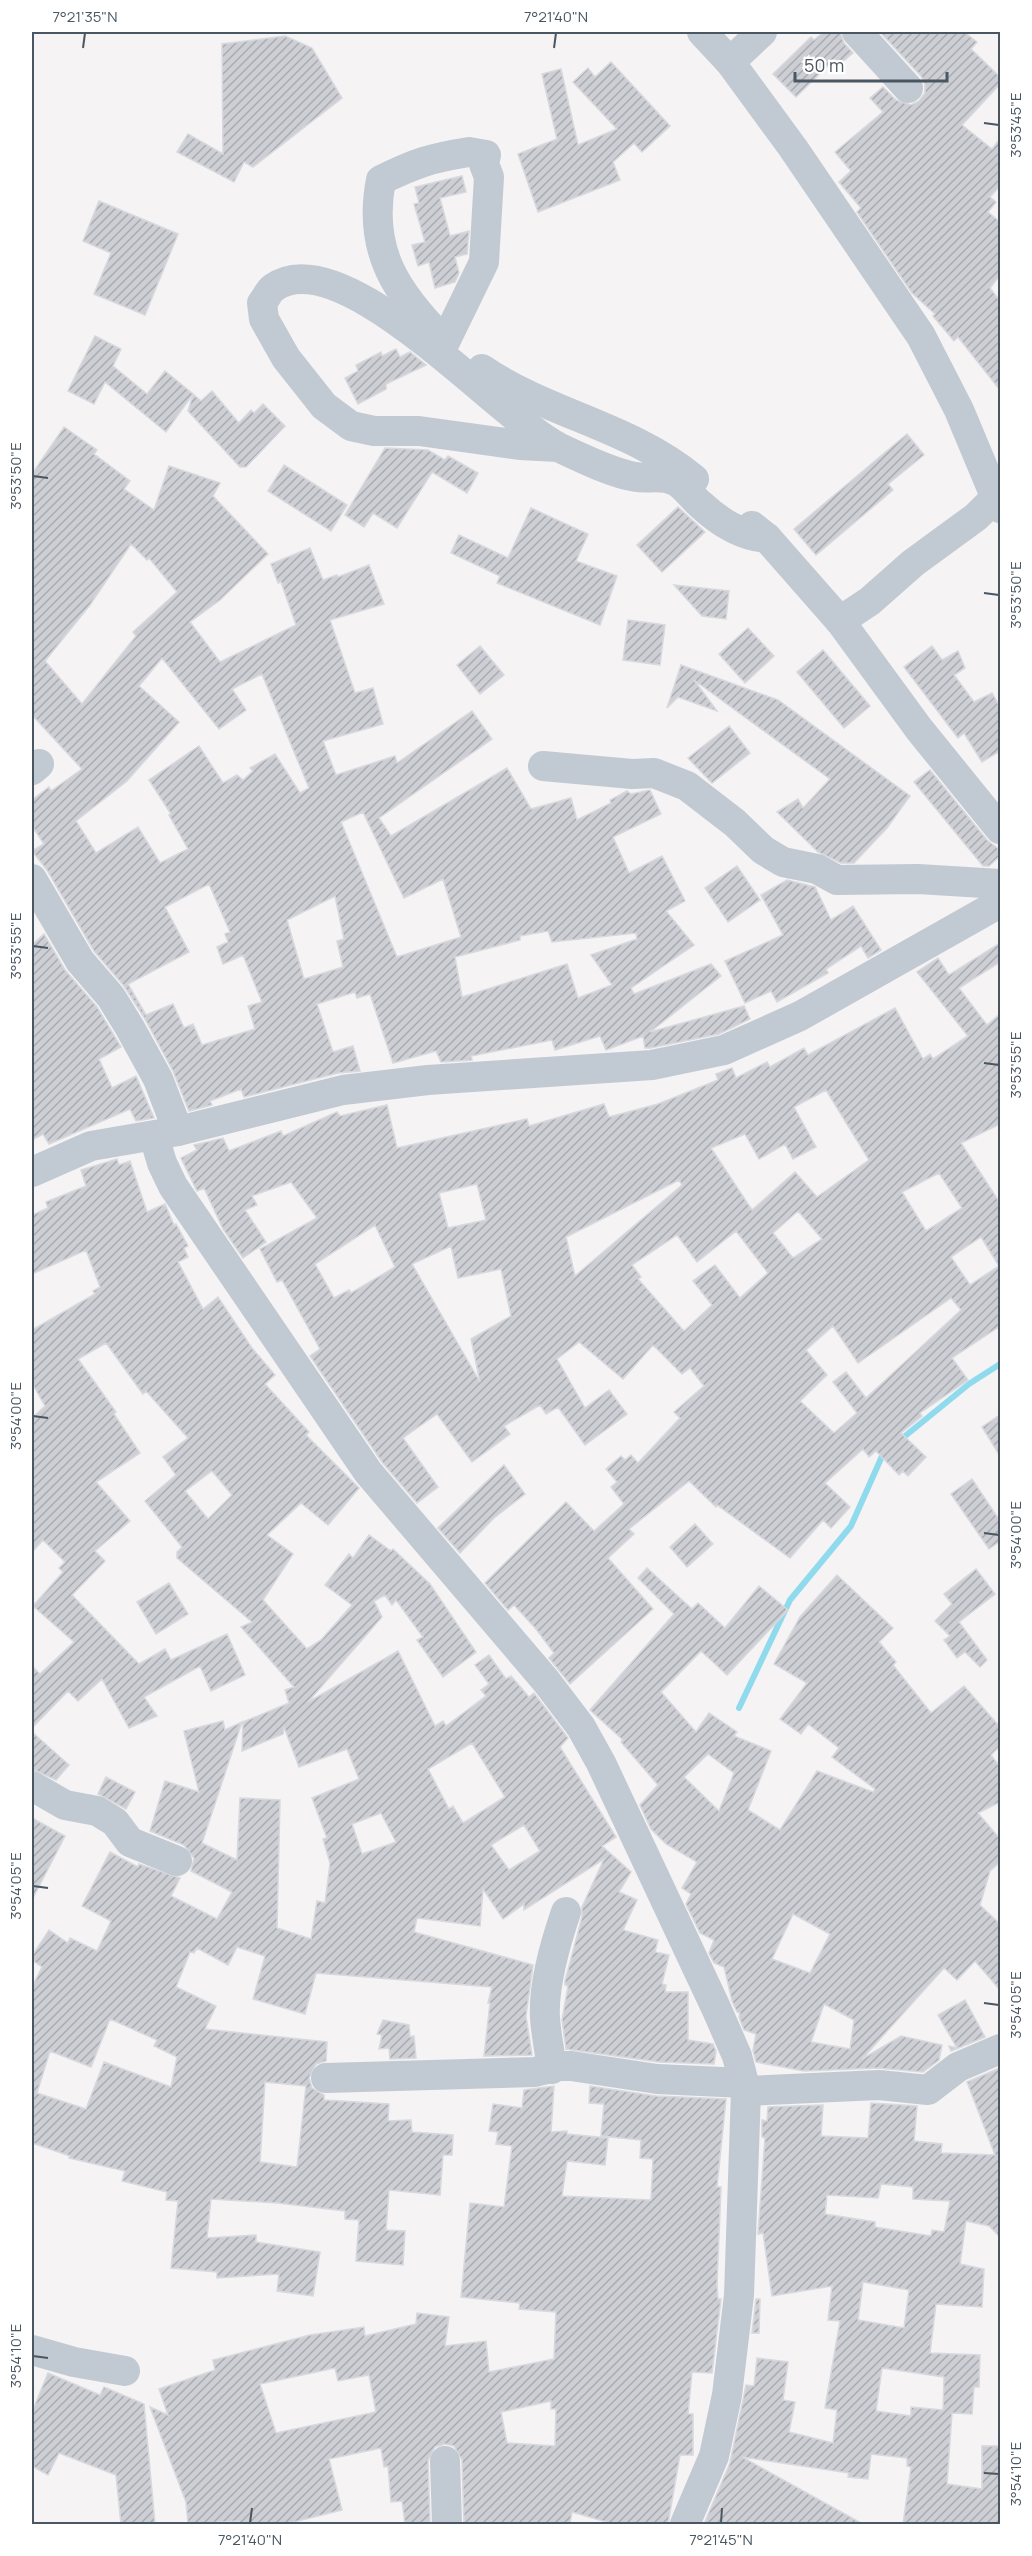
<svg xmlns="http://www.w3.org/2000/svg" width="1032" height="2556" viewBox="0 0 1032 2556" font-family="Manrope,sans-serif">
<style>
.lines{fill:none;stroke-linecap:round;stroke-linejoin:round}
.stream{stroke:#90daee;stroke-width:6}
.building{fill:url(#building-hatch);stroke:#d7d9de;stroke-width:1.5;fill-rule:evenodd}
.minor{stroke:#c1cad2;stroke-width:30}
.ticks{fill:none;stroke:#4a5661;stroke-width:2}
.neatline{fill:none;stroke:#4a5661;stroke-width:2}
.ticks-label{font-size:15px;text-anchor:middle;fill:#4a5661}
</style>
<defs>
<pattern id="building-hatch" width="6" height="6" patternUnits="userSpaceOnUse" patternTransform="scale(1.5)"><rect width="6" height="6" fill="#cdcfd5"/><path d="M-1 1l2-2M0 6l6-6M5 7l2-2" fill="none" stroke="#a8abb0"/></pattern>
</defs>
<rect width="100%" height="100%" fill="#f5f3f3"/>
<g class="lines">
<g class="stream">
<path d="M899 1441 969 1384 1000 1364"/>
<path d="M739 1708 790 1600 851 1526 883 1454 887 1451"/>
</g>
</g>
<g class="building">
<path d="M824 32H840L844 43 853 53 840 64 835 59 796 97 773 74 811 37 814 40Z"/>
<path d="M880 32H964L977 42 971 49 1000 77V84L962 125 992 149 1000 139V186L990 197 996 202 988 212 1000 222V275L990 288 1000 301V390L958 337 954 341 933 316 935 314 912 293 857 212 861 208 839 182 851 171 835 152 883 112 870 98 883 87 896 100 911 105 919 101 925 93V84L921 76Z"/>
<path d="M285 36 312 48 342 98 253 167 244 162 234 182 177 152 188 134 223 154 222 44Z"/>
<path d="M611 62 670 126 642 152 634 143 613 162 620 180 538 212 518 154 557 139 542 74 561 69 578 145 617 129 573 82 588 68 595 77Z"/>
<path d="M462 176 466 192 440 198 450 236 469 231 467 254 455 257 459 273 455 282 435 288 429 262 418 266 412 245 425 242 414 204 419 203 415 187Z"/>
<path d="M99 201 178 234 145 315 94 294 111 253 83 241Z"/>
<path d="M95 336 121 349 113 366 147 394 165 371 193 394 166 432 105 382 94 404 68 391Z"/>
<path d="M396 349 400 357 410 352 426 365 386 384V389L358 404 345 378 358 371 356 365 381 352 382 356Z"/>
<path d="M212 391 239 423 251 410 254 413 263 404 285 426 246 467H240L188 411 193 394 201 401Z"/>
<path d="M64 427 97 450 94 454 130 481 124 489 154 510 169 466 220 483 213 496 268 554 220 600 190 622 220 662 296 625 281 582 278 583 271 564 310 548 323 580 337 575 338 577 369 565 384 604 330 620 355 693 373 688 383 724 323 741 336 775 395 756 397 763 472 711 492 739 379 818 391 836 507 768 531 809 571 798 577 820 611 803 610 800 627 791 631 794 650 790 661 814 613 837 629 873 662 856 685 901 666 911 694 945 631 988 634 994 711 964 721 976 650 1032 744 1006 750 1019 719 1034 650 1048H645L643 1036 606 1050 600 1036 555 1050 552 1040 471 1056 472 1060 441 1062 436 1051 393 1063 370 994 357 998 355 992 317 1004 333 1052 353 1046 360 1071 338 1073 244 1097 241 1089 210 1101 212 1105 189 1111 173 1071 145 1019 124 986 94 951 47 870 32 851 44 844 32 826V800L49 787 51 791 82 769 32 715V474ZM131 544 147 560 149 558 177 592 133 632 136 636 82 704 45 661 90 605ZM162 658 219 729 246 710 232 689 262 674 309 788 300 793 275 754 250 768 253 771 243 780 237 775 223 783 199 746 149 780 171 814 169 815 188 849 160 863 138 827 96 853 76 821 127 781 179 722 139 686ZM363 812 404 898 443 879 461 937 397 957 341 822ZM209 884 230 932 225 934 228 942 217 947 223 964 243 955 262 1002 248 1006 255 1029 202 1045 193 1024 184 1028 173 1004 146 1015 128 984 189 952 165 907ZM335 896 344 939 337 941 343 967 304 979 287 920ZM548 931 552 942 636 933 637 939 591 955 612 985 578 998 567 964 462 997 455 957 520 940V936Z"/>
<path d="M907 434 924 455 888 484 893 490 816 555 794 529Z"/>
<path d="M385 448 428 450 445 460 448 456 478 473 467 493 432 472 397 528 373 513 364 527 345 515Z"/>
<path d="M284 465 347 505 331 531 268 491Z"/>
<path d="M678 507 705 532 662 572 637 545Z"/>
<path d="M531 508 588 534 576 561 617 576 600 625 497 583 500 576 451 553 459 535 508 558Z"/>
<path d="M674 585 729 591 726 619 702 616Z"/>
<path d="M628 620 665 625 660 665 623 660Z"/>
<path d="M748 628 774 656 745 683 719 654Z"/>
<path d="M480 646 504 675 480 694 457 665Z"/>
<path d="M932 646 942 660 958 651 965 668 954 675 974 702 992 693 1000 707V751L982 762 964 733 958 738 904 667Z"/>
<path d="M823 650 870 706 844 728 797 672Z"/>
<path d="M681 665 778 700 910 796 887 828 854 863H841L818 852 777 812 798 799 803 808 830 779 694 680 717 711 678 697 667 708Z"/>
<path d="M729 726 750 753 712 783 688 758Z"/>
<path d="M930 770 987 840 1000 850V856L989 866H983L914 782Z"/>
<path d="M737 866 760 900 728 922 705 888Z"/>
<path d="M787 880 815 887 831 920 853 906 881 950 868 958 861 946 826 969 828 973 777 1002 771 991 745 1003 725 961 783 935 761 895Z"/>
<path d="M44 934 65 970 97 1007 121 1047 99 1059 112 1088 136 1076 154 1118 136 1121 130 1109 49 1144 43 1134 32 1140V945Z"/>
<path d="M1000 943V962L959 988 987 1025 1000 1014V1124L961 1143 1000 1203V1326L952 1358 968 1380 920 1413 922 1416 901 1433 926 1457 908 1476 903 1471 899 1475 876 1451 869 1457 863 1449 825 1483 850 1507 831 1528 823 1520 790 1558 717 1505 716 1507 689 1481 629 1529 634 1534 608 1558 653 1609 570 1684 549 1658 554 1653 536 1629 514 1605 508 1610 485 1583 566 1502 594 1531 624 1504 611 1487 617 1482 606 1469 621 1456 625 1460 631 1455 638 1463 680 1418 674 1412 704 1386 690 1368 682 1374 653 1345 623 1379 579 1342 557 1359 585 1408 609 1390 627 1414 585 1445 558 1407 546 1414 540 1405 504 1426 510 1434 472 1462 437 1414 403 1438 438 1487 417 1503 382 1462 310 1356 320 1349 282 1280 277 1282 260 1249 317 1218 291 1182 252 1196 257 1205 245 1210 266 1242 243 1258 223 1229 204 1188 197 1191 181 1158 197 1150 194 1145 223 1138 229 1151 281 1131 283 1136 337 1112 340 1116 387 1105 397 1148 527 1119 529 1126 604 1104 609 1117 658 1104 718 1080 716 1074 732 1068 736 1078 767 1062 770 1067 804 1048 808 1055 895 1008 923 1059 930 1054 933 1059 968 1036 917 972 938 958 949 975ZM826 1090 869 1160 817 1197 795 1172 752 1210 711 1148 745 1134 759 1159 785 1144 793 1159 816 1147 794 1107ZM939 1173 962 1208 926 1231 902 1192ZM679 1180 682 1185 575 1276 566 1237ZM477 1184 486 1220 448 1228 439 1193ZM798 1211 822 1239 793 1258 773 1233ZM375 1225 395 1267 351 1293 349 1290 334 1298 315 1264ZM736 1231 768 1273 740 1298 715 1265 693 1281 712 1305 684 1331 638 1279 641 1277 632 1265 677 1235 697 1262ZM981 1237 999 1266 970 1285 951 1257ZM451 1246 458 1278 501 1269 511 1316 471 1339 480 1382 412 1264ZM951 1298 961 1310 866 1398 846 1372 833 1382 857 1413 834 1433 800 1401 827 1375 806 1350 833 1326 858 1363Z"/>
<path d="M117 1159 119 1165 130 1161 147 1212 165 1204 174 1225 176 1224 188 1246 184 1248 188 1257 178 1262 203 1309 218 1297 252 1348 275 1375 265 1384 309 1432 306 1435 359 1488 328 1525 301 1503 267 1535 293 1554 263 1600 307 1649 321 1640 352 1605 325 1585 349 1554 353 1558 369 1535 391 1551 393 1549 430 1584 476 1652 443 1677 417 1640 423 1637 396 1600 392 1605 385 1595 374 1601 382 1617 308 1702 398 1651 435 1726 443 1721 446 1726 486 1696 481 1690 489 1684 475 1665 489 1655 506 1679 511 1676 529 1697 534 1693 568 1738 560 1747 616 1837 602 1846 631 1872 619 1892 637 1900 623 1930 658 1940 655 1952 669 1955 662 1984 666 1985 665 1992H688V2040L713 2044 716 2051 714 2064 659 2062 566 2049 562 2020 568 1986 565 1985V1981L582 1917V1907L604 1859 524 1910V1904L503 1919 483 1889 480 1926 417 1918 414 1932 533 1965 526 2016 532 2055 484 2056 490 2003H488L492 1987 316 1973 305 2014 253 1999 265 1956 237 1947 228 1965 197 1948 194 1953 190 1952 176 1987 216 2006 205 2029 327 2042 326 2061 316 2064 309 2078 312 2088 324 2095V2100L389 2104 388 2121 411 2120 412 2132 453 2135 452 2155H443L440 2195 389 2190 386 2230 405 2231 403 2265 356 2261 359 2220 345 2219V2211L278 2203 211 2199 207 2238 256 2235V2242L320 2252 313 2296 277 2291 279 2274 217 2278V2272L171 2268 178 2201 166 2200 167 2192 122 2181 125 2171 69 2158 70 2156 32 2143V1987L42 1967 32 1960V1956L49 1930 68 1943 70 1938 97 1951 111 1921 82 1906 110 1852 138 1867 139 1864 180 1878 171 1896 217 1919 232 1892 191 1871 194 1858 184 1845 150 1831 165 1781 199 1792 184 1731 223 1721 225 1730 242 1722 202 1843 237 1860 240 1798 280 1800 277 1928 311 1939 317 1901 325 1903 330 1863 323 1839 327 1838 312 1798 359 1779 347 1749 299 1767 284 1727 283 1734 242 1751 243 1722 289 1703 285 1690 294 1687 241 1627 252 1622 177 1558V1552L182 1547 145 1501 176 1475 163 1457 188 1438 146 1391 143 1394 106 1343 78 1359 116 1412 114 1414 140 1453 96 1482 130 1521 95 1551 105 1561 72 1595 139 1664 165 1649 171 1660 227 1634 245 1675 211 1691 200 1666 144 1697 157 1716 129 1728 102 1679 78 1701 68 1691 32 1728V1666L40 1674 74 1642 33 1606 63 1572 59 1568 65 1562 43 1540 32 1552V1418L45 1406 32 1383V1330L95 1294 93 1291 100 1287 86 1250 32 1274V1215L48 1208 46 1202 86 1186 81 1170ZM212 1471 232 1495 208 1519 185 1491ZM472 1743 505 1797 463 1823 453 1806 449 1809 428 1769ZM381 1813 396 1842 362 1854 352 1824ZM524 1825 540 1851 509 1870 491 1845ZM110 2019 157 2040 154 2046 177 2057 171 2087 104 2062 86 2109 37 2093 50 2051 91 2067ZM265 2082 306 2086 297 2167 260 2162Z"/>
<path d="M1000 1415V1456L982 1427Z"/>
<path d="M504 1465 525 1494 494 1518 460 1553 438 1528Z"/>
<path d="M972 1479 1000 1521V1541L989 1549 951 1494Z"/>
<path d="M695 1524 713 1544 687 1567 670 1547Z"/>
<path d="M647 1568 692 1609 698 1603 725 1628 759 1586 788 1610 727 1675 701 1651 661 1692 696 1732 709 1713 737 1732 734 1736 771 1751 748 1810 780 1830 817 1771 873 1792 875 1789 832 1757 839 1748 808 1724 801 1734 780 1719 807 1683 774 1664 800 1617 837 1575 893 1628 879 1642 896 1662 893 1665 931 1713 964 1686 1000 1727V1746L991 1755 1000 1767V1802L978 1813 1000 1839V1862L990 1871 980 1905 1000 1924V1990L975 1961 957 1980 944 1968 862 2059 901 2036 942 2045 939 2060 923 2072 878 2068 804 2071 756 2062 753 2050 756 2034 744 2030 739 2017 740 2013 737 2012 732 2001 724 1967 714 1963 709 1953 714 1940 700 1933 686 1904 691 1894 682 1888 697 1862 666 1844 651 1829 640 1805 658 1785 621 1742 623 1740 590 1710 674 1614 638 1578ZM708 1754 734 1773 719 1811 684 1777ZM793 1914 830 1934 810 1973 772 1959ZM824 2004 854 2020 850 2049 811 2042Z"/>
<path d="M976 1569 995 1594 959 1622 987 1660 980 1667 965 1652 957 1658 944 1640 950 1636 935 1621 952 1604 944 1594Z"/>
<path d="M169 1583 188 1614 156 1634 137 1602Z"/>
<path d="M32 1732 69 1765 56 1780 32 1769Z"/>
<path d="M106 1777 135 1792 126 1809 98 1794Z"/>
<path d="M32 1818 65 1836 32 1900Z"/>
<path d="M965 2000 985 2037 951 2051 949 2046 957 2048 938 2015Z"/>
<path d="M383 2020 409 2025 410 2037 414 2036 416 2058 390 2059 389 2048 379 2049 382 2035 377 2034Z"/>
<path d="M1000 2068V2237L989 2226 966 2221 960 2264 984 2269 982 2307 936 2304 930 2353 980 2355 979 2387H974L972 2414 952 2413 947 2484 982 2489V2446H1000V2524H903L911 2467 907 2466V2458L871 2454 868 2479 848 2477 849 2473 742 2457 863 2524H704L730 2463 746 2385 754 2386 757 2358 788 2362 783 2400 795 2402 789 2432 833 2443 837 2410 825 2408 840 2321 828 2320 832 2286 772 2296 763 2233 758 2234 765 2138 762 2137V2120L767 2121 768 2107 823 2105 821 2136 868 2138 871 2103 917 2106 914 2141 942 2144 941 2153 995 2155 967 2082ZM881 2184 913 2187V2199L950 2201 944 2232 932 2230 931 2236 875 2227V2222L825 2214 827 2195 878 2198ZM863 2282 909 2290 904 2328 858 2320ZM882 2368 944 2377 943 2410 911 2407V2416L876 2411Z"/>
<path d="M554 2086 551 2132 567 2131V2134L608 2138 605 2165 567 2161 562 2196 651 2200 653 2159 640 2158 641 2140 601 2136 604 2104 589 2103 590 2086 656 2096 726 2099 717 2187H721L717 2285 718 2299H721L712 2373 692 2372 688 2414H693V2455H680L668 2524H613L572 2512 570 2524H464L462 2460 454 2446 445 2444 435 2447 428 2461 430 2524H405L402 2501 391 2502 388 2466 384 2467 381 2448 329 2459 342 2510 286 2524H240L239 2521 188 2524 186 2502 150 2407 168 2415 159 2389 215 2370 213 2360 310 2335 364 2327 365 2336 416 2324 417 2313 449 2317 445 2346 486 2341 489 2372 554 2359 556 2312 519 2309 520 2303 461 2297 470 2203 504 2207 512 2146 496 2144 498 2132 489 2131 493 2104 522 2108 524 2090ZM335 2368 338 2381 369 2375 376 2412 276 2433 260 2384ZM551 2401V2409H556L555 2446 507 2443 501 2412Z"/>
<path d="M756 2299H760L759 2333H752Z"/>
<path d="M48 2373 100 2395 104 2387 144 2404 155 2524H121L116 2475 59 2453 48 2475 32 2466V2412Z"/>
</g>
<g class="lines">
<g class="minor">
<path d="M702 32 730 62 793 148 921 336 959 410 1000 508"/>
<path d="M857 32 908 88"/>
<path d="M730 62 762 32"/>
<path d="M469 152 486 155 484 164 489 177 484 262 445 342C397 294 367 251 381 180 416 163 431 158 469 152Z"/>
<path d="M482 369C547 414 630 426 694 479"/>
<path d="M558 447 520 445 419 431H374L351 426 324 406 286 358 264 319 262 303C266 298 269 291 273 288 342 237 500 419 560 448 581 458 614 474 636 477 650 479 664 474 677 482 685 487 692 497 700 504 718 521 742 536 767 538"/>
<path d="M752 526 767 538 840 621 870 601 913 563 976 517 995 498 1000 497"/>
<path d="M840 621 919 729 1000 829"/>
<path d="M543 766 632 774 654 773 687 786 735 823 763 850 783 862 817 869 837 880 918 879 1000 884"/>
<path d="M32 770 39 764"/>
<path d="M32 879 80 961 111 997 130 1028 158 1079 178 1131"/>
<path d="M154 1136 162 1163 173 1186 368 1472 546 1681 581 1727 601 1763 717 2010 737 2056 746 2091 739 2295 727 2395 714 2456 685 2524"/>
<path d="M32 1172 91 1146 178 1131 343 1090 428 1080 652 1065 724 1050 800 1016 1000 903"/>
<path d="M32 1786 65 1805 97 1811 115 1822 130 1842 177 1861"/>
<path d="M552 2069C550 2052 546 2035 545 2018 543 1987 556 1941 566 1912"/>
<path d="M326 2078 535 2072 559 2066H571L657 2079 744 2083"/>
<path d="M746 2091 879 2085 928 2090 958 2067 1000 2049"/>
<path d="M32 2350 74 2362 125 2371"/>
<path d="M445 2461 447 2524"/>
</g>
</g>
<path class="ticks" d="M83 48 85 33M554 48 556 33M984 123 999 125M33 476 48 478M984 593 999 595M33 946 48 948M984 1063 999 1065M33 1416 48 1418M984 1533 999 1535M33 1886 48 1888M984 2003 999 2005M33 2356 48 2358M984 2473 999 2474M250 2523 252 2508M721 2523 722 2508"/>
<rect width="1032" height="2556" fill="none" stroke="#ffffff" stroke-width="66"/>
<path d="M795 72v9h152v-9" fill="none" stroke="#4a5661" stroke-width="3"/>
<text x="804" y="72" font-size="18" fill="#4a5661" stroke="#ffffff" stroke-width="4.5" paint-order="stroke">50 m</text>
<rect x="33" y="33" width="966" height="2490" class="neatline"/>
<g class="ticks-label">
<text x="85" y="22">7°21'35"N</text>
<text x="556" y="22">7°21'40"N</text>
<text transform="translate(1016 125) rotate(-90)" y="5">3°53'45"E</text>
<text transform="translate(16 476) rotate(-90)" y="5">3°53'50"E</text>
<text transform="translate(1016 595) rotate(-90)" y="5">3°53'50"E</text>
<text transform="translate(16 946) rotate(-90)" y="5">3°53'55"E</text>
<text transform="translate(1016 1065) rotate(-90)" y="5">3°53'55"E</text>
<text transform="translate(16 1416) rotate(-90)" y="5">3°54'00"E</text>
<text transform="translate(1016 1535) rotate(-90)" y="5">3°54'00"E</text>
<text transform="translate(16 1886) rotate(-90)" y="5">3°54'05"E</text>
<text transform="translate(1016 2005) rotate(-90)" y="5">3°54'05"E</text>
<text transform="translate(16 2356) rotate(-90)" y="5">3°54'10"E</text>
<text transform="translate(1016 2474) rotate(-90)" y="5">3°54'10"E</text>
<text x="250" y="2545">7°21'40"N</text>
<text x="721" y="2545">7°21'45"N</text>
</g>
</svg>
